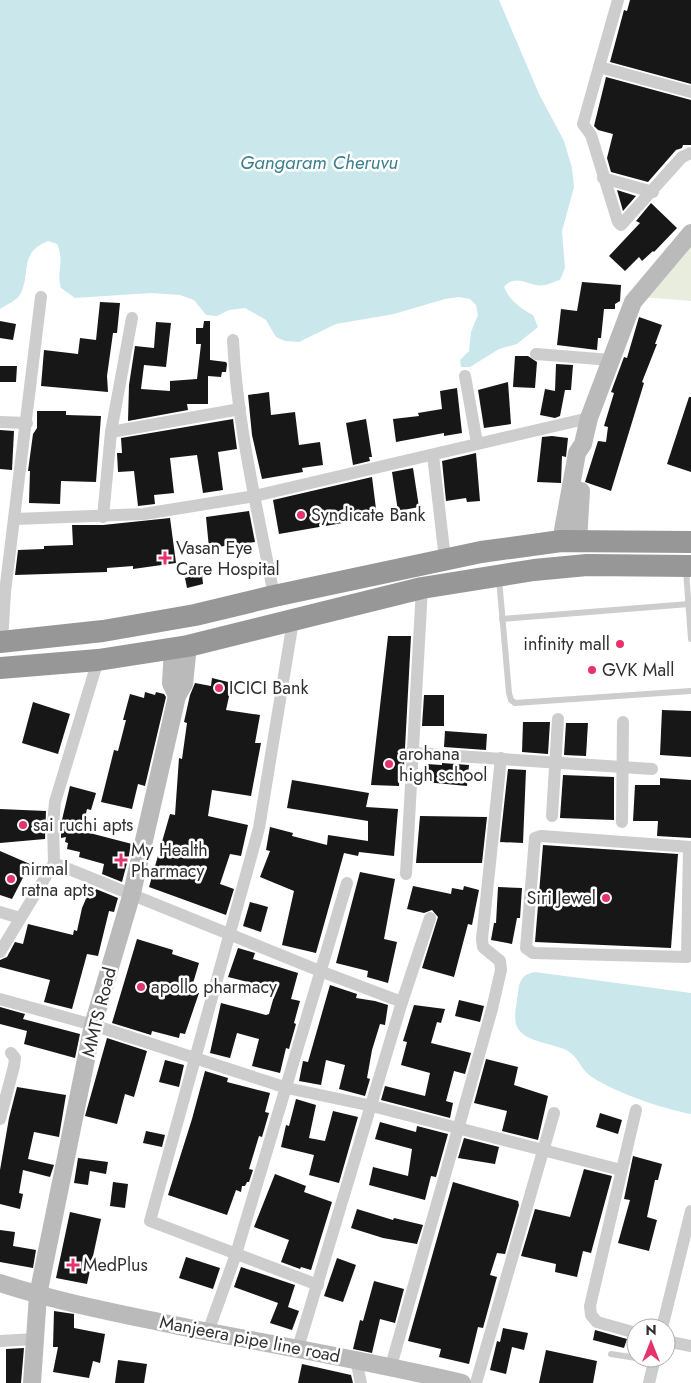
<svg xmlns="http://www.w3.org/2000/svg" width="691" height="1383" viewBox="0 0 691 1383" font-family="Jost,sans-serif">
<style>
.green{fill:#e9edde}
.water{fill:#cae7ec}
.building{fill:#171717}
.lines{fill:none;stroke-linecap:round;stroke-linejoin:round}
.lane{stroke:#cdcdcd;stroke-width:6}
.street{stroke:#cdcdcd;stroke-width:12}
.secondary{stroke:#bababa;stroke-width:18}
.highway{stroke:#979797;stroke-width:22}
.poi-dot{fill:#e5336b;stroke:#fff;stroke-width:2}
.labels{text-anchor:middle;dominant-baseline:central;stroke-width:5;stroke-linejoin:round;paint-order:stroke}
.poi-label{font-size:18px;fill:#303030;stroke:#fff;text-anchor:start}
.street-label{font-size:18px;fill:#303030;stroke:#fff}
.water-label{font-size:19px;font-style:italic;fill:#3b808c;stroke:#fff}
</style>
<rect width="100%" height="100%" fill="#fff"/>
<path class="green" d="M691 240V301L641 297Z"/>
<g class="water">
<path d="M0 0H499L539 94 564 141 572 168 574 187 562 231 565 268 560 280C555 281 550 284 545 285 530 288 516 272 504 287 510 301 520 308 533 315L538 327 517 344 499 349 470 367H461L460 360 469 351 471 332 478 315 476 305 470 299 459 297 445 299 394 314 336 324 299 342 285 341 276 337 266 320 245 308 229 310 217 316 206 315 194 300 180 295 151 293 75 298 61 288C56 271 65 262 57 244L48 241C19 253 31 270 21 293 17 301 7 304 0 309Z"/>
<path d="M535 972 691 993V1114C664 1109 609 1091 588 1074 580 1067 578 1057 568 1051 554 1043 525 1043 517 1027 513 1018 517 1002 518 993 519 980 523 974 535 972Z"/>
</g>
<g class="building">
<path d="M630 0H691V84L610 62 624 10 627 11Z"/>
<path d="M606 77 691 100V145H683L682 148 676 150 648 182 611 172 607 158 613 134 598 130 594 126Z"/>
<path d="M617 190 636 196 623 211Z"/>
<path d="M651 203 677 228 654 252 653 251 642 261 639 257 625 271 609 256 640 223 636 221Z"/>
<path d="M582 282 621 285 620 301 615 304V309H604L601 338H598L597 350 557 345 561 309 577 311Z"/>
<path d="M100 302 120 303 117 333H113L107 376 108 392 41 386 44 350 78 354 80 338 96 340Z"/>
<path d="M639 317 662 325 655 344H657L642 382 644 383 611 491 585 482 598 441 606 442 608 427 604 426 614 393 611 392 624 357 627 358Z"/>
<path d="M0 321 16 324 13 340 0 338Z"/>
<path d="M204 321H210V360L226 362 227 364 226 372H222L221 377 208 376V404H187L188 410 128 421 129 385 135 346 154 348 156 322 171 323 166 367 144 365 141 389 170 391V381L197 379 201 344H196V328H203Z"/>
<path d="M515 356H528L537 362 535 388 513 387Z"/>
<path d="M556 364 573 365 571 390H565L560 416 555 418 540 415 545 389 555 391Z"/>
<path d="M0 366H17L16 382H0Z"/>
<path d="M508 382 511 424 484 428 478 390Z"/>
<path d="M457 388 462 433 444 436V433L396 442 393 419 419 416 418 413 442 409 440 391Z"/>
<path d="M269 392 271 415 295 412 299 445 320 442 323 465 302 468 303 472 262 479 252 435 248 395Z"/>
<path d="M689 397H691V472L667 464Z"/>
<path d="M37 411H66V415L101 416 96 482 61 481 60 504 29 503 30 471H28L33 434 37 428Z"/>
<path d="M233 419 237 449 218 452 223 490 203 493 197 455 170 458 174 493 154 495 155 504 138 506 134 471 118 472 117 453H122L121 438Z"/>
<path d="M366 419 372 457H369L370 461 353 465 346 423Z"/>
<path d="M0 430 14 431 12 470 0 469Z"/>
<path d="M552 436 568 438 566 457 562 456 561 483 537 482 542 437Z"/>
<path d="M476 453 480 501 467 502 466 498 446 501 442 461Z"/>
<path d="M413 468 419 507 398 511 392 472Z"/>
<path d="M372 477 377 517 279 534 273 500Z"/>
<path d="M249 511 255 542 209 548 206 517Z"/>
<path d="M170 518 176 563 133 569V566L107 568V572L15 575 18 550 44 549V546L73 545 72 525H103Z"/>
<path d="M202 574 203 584 187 588 185 578Z"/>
<path d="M388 636H411L404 767H400L399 786 371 785Z"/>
<path d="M212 678 232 683 226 710 260 715 255 743H261L251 796 212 790 208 816 248 825 241 856 230 854 220 884 234 889 226 915 149 887 170 814 175 815 179 758 182 759 187 723 184 722 190 695 195 683 211 686Z"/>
<path d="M145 692 155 695 156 692 164 694 166 697 145 786 138 784 132 809 101 802 114 750 118 751 126 720H123L130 694 144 698Z"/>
<path d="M424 695H444V726H422Z"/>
<path d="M33 702 70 714 58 754 22 743Z"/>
<path d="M662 710 691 711V757L660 755Z"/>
<path d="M523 722H550L548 754 522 752Z"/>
<path d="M566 723H588L586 756 564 755Z"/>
<path d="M445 731 487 734 486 750 444 747Z"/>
<path d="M442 763 469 765 467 786 425 782 426 764 442 765Z"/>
<path d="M508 769 526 770 523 843 500 842Z"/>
<path d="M563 775 614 777V820L560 818Z"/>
<path d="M660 778 691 780V838L657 836 658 821H633L635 785H660Z"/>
<path d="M292 780 369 793 366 807 398 809 394 856 359 852 358 856 344 853 316 953 282 945 294 891 260 877 270 851 266 850 270 827 293 833 292 836 327 845 328 835 368 841V821L287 808Z"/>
<path d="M70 786 96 793 91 810 87 809 82 831 132 844 122 882 102 874 104 864 79 857 80 852 67 849 68 843 65 842 66 837 61 838V824Z"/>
<path d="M0 809 46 811 45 839 0 843Z"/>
<path d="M420 816 487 817 482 863H416Z"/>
<path d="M543 845 678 854 671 948 535 942Z"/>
<path d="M0 851 30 864 12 899 0 895Z"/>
<path d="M360 872 395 879 384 939 397 942 388 983 367 977 368 971 336 963Z"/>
<path d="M413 886 451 894 452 888 463 890 464 886 479 890 472 925 468 924 454 977 422 968 438 917 432 910 424 913 407 909Z"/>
<path d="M91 887 118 898 114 912 109 911 98 956 87 954 72 1009 44 1002 50 980 0 967V960L7 957 15 942 23 944 28 924 73 935 74 930 77 931 82 908Z"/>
<path d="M498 887 522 888 520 918H517L512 944 491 940 494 923H496Z"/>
<path d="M250 902 268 907 261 932 243 926Z"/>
<path d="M137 939 173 950 172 954 199 963 191 990 199 993 185 1034 180 1033 179 1038 152 1031 151 1035 112 1023Z"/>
<path d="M238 948 255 953 253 959 298 973 291 999 300 1001 294 1023 296 1024 289 1049 286 1048 280 1073 252 1066 259 1039 237 1033 230 1058 210 1053 221 1003 266 1015 269 1014 276 989 228 977Z"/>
<path d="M330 985 357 994 356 998 375 1001 388 1005 385 1025 380 1024 372 1050 367 1078 370 1079 365 1096 339 1089 345 1065 326 1060 321 1085 299 1081 303 1061 308 1062Z"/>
<path d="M459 1000 484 1006 480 1022 455 1016Z"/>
<path d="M414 1005 445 1009 441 1023 437 1022 431 1043 471 1053 465 1074 454 1071 446 1101 453 1103 450 1118 381 1100 385 1086 425 1096 430 1073 401 1065 407 1042 403 1041Z"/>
<path d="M0 1007 25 1014 23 1019 80 1034 75 1058 24 1044 27 1031 0 1024Z"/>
<path d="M107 1038 147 1051 134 1097 125 1094 117 1124 85 1116Z"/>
<path d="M486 1059 518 1067 514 1085 548 1096 538 1140 502 1131 507 1111 474 1103Z"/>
<path d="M165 1060 184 1065 179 1087 159 1082Z"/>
<path d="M205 1071 228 1078 227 1082 270 1093 265 1112 269 1113 262 1137 259 1136 249 1169 253 1170 249 1182H247L245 1186H242L241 1192 236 1190 227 1215 168 1195 192 1119Z"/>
<path d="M17 1087 66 1095 59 1137 34 1132 28 1159 54 1165 50 1177 23 1170 19 1193 23 1194 20 1209 0 1204V1170L9 1118Z"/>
<path d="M296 1099 316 1105 309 1138 325 1141 333 1111 358 1117 339 1183 309 1175 314 1155 281 1147 286 1125 289 1126Z"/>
<path d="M600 1113 622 1120 618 1134 596 1127Z"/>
<path d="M380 1122 416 1132 417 1126 448 1134 436 1177 431 1176 425 1200 369 1185 373 1167 408 1176 412 1149 375 1139Z"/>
<path d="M146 1131 165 1135 162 1147 143 1143Z"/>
<path d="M464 1138 499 1147 495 1164 458 1158Z"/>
<path d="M633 1156 662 1164 658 1180H655L647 1217 657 1220 649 1251 618 1243 630 1200 624 1199Z"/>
<path d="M78 1158 108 1162 106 1174 90 1171 88 1185 74 1183Z"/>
<path d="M584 1169 612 1176 591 1253 583 1251 577 1277 555 1272 556 1264 521 1256 535 1209 570 1217Z"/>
<path d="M275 1174 306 1186 304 1192 332 1202 311 1270 301 1267 300 1269 281 1262 289 1240 254 1227Z"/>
<path d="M113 1182 128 1184 125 1208 110 1206Z"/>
<path d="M453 1182 518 1201 519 1205 505 1254 497 1253 490 1275 497 1277 483 1328 478 1327 469 1364 439 1357 441 1349 408 1341Z"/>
<path d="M357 1209 393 1220 394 1218 423 1225 417 1244 383 1238 351 1228Z"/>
<path d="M70 1212 101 1219 87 1284 56 1278Z"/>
<path d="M0 1230 15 1232 13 1246 36 1250 33 1268 0 1262Z"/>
<path d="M186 1257 220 1268 213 1289 179 1278Z"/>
<path d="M337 1258 356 1265 343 1302 324 1296Z"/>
<path d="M241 1267 295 1285 288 1307 299 1311 292 1330 270 1323 278 1303 234 1287Z"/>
<path d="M374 1281 404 1289 395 1323 380 1319 372 1353 353 1349 360 1320 363 1321Z"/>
<path d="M54 1311 74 1314V1328L105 1334 100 1363 93 1361 89 1378 53 1372 58 1347H53Z"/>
<path d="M503 1328 528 1333 524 1350 512 1347 506 1374 490 1370 497 1341 500 1342Z"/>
<path d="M595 1330 627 1339 624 1348 593 1340Z"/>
<path d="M24 1348 21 1383H6V1349Z"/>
<path d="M546 1350 597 1361 593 1383H539Z"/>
<path d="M118 1360 147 1364 144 1383H115Z"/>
<path d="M302 1364 351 1375 353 1383H298Z"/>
</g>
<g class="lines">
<g class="lane">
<path d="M686 570 691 639"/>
<path d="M499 579 509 693 511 700 515 703 691 691"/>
<path d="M502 619 689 604"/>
<path d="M611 1354 636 1358"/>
<path d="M638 1358 654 1360"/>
</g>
<g class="street">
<path d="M618 0 599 67 691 92"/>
<path d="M599 67 583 124 591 135 618 222 621 225 682 157 691 153"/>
<path d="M603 178 653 192"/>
<path d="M233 340C237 426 258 511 274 596"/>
<path d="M536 354 611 360"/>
<path d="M465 376 477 443"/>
<path d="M0 422 27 423"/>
<path d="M111 432 240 409"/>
<path d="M433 455 445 559"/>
<path d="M103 517 111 432 132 318"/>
<path d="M15 519 144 514 255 496 589 418"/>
<path d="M293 621 259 828 150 1221 318 1285"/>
<path d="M2 642 5 592 41 297"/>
<path d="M412 753 652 769"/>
<path d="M552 816 558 719"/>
<path d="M622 822 623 722"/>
<path d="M689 847 687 957 533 953 526 948 535 838 541 836 691 847"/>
<path d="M54 863 320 971 402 1002"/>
<path d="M406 874 422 588"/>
<path d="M0 912 20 918"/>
<path d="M0 952 54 863 53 824 55 802 98 660"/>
<path d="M0 999 93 1025 287 1088 372 1106 621 1170"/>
<path d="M0 1119 14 1066 15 1058 11 1053"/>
<path d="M662 1328 691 1211"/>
<path d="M208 1332 236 1254 347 883"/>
<path d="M636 1333 597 1322 591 1315 590 1306 636 1110"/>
<path d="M0 1341 35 1339"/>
<path d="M666 1341 691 1346"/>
<path d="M298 1348 402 1002 430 918"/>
<path d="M356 1360 361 1383"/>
<path d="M391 1366 492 1009 501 970 500 961 483 947 482 939 501 758"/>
<path d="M476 1383 554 1113"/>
<path d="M649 1383 655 1358"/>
</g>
<g class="secondary">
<path d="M561 541 577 453 583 444 589 418 633 302 691 233"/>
<path d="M578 542 581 491"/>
<path d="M173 648 171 683 177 696"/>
<path d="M0 1283C55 1301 112 1312 169 1324 267 1344 365 1360 462 1383"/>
<path d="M32 1383 38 1295 93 1025 132 893 177 696 184 684 188 646"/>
</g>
<g class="highway">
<path d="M0 642 103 631 195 615 274 596 481 552 561 541 691 542"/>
<path d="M0 668 98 660 188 646 422 588 534 570 587 565 691 566"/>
</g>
</g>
<g class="poi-dot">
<circle cx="301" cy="515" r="5"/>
<path d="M162.5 550.5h5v5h5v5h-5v5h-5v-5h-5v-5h5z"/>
<circle cx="620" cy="644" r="5"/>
<circle cx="592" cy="670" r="5"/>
<circle cx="219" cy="688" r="5"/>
<circle cx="389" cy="764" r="5"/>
<circle cx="23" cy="825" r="5"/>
<path d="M118.5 852.5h5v5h5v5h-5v5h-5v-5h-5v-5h5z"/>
<circle cx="11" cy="879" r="5"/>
<circle cx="606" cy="898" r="5"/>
<circle cx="141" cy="987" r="5"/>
<path d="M70.5 1257.5h5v5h5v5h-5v5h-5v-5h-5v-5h5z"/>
</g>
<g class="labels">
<g class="poi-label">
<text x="311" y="515">Syndicate Bank</text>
<text x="176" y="548">Vasan Eye<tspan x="176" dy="21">Care Hospital</tspan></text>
<text x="610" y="644" text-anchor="end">infinity mall</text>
<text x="602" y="670">GVK Mall</text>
<text x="229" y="688">ICICI Bank</text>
<text x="399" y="754">arohana<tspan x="399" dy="21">high school</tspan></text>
<text x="33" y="825">sai ruchi apts</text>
<text x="131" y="850">My Health<tspan x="131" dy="21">Pharmacy</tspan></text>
<text x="21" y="869">nirmal<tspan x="21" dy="21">ratna apts</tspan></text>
<text x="596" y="898" text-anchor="end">Siri Jewel</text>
<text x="151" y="987">apollo pharmacy</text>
<text x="83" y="1265">MedPlus</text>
</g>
<g class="street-label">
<text transform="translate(99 1012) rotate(-76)">MMTS Road</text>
<text transform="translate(250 1339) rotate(11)">Manjeera pipe line road</text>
</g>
<g class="water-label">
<text x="319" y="162">Gangaram Cheruvu</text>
</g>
</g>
<g transform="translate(651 1343)"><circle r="24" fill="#ffffff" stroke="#acacac"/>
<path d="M0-4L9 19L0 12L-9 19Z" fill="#e5336b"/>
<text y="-8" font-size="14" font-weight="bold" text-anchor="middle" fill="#303030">N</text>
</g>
</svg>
